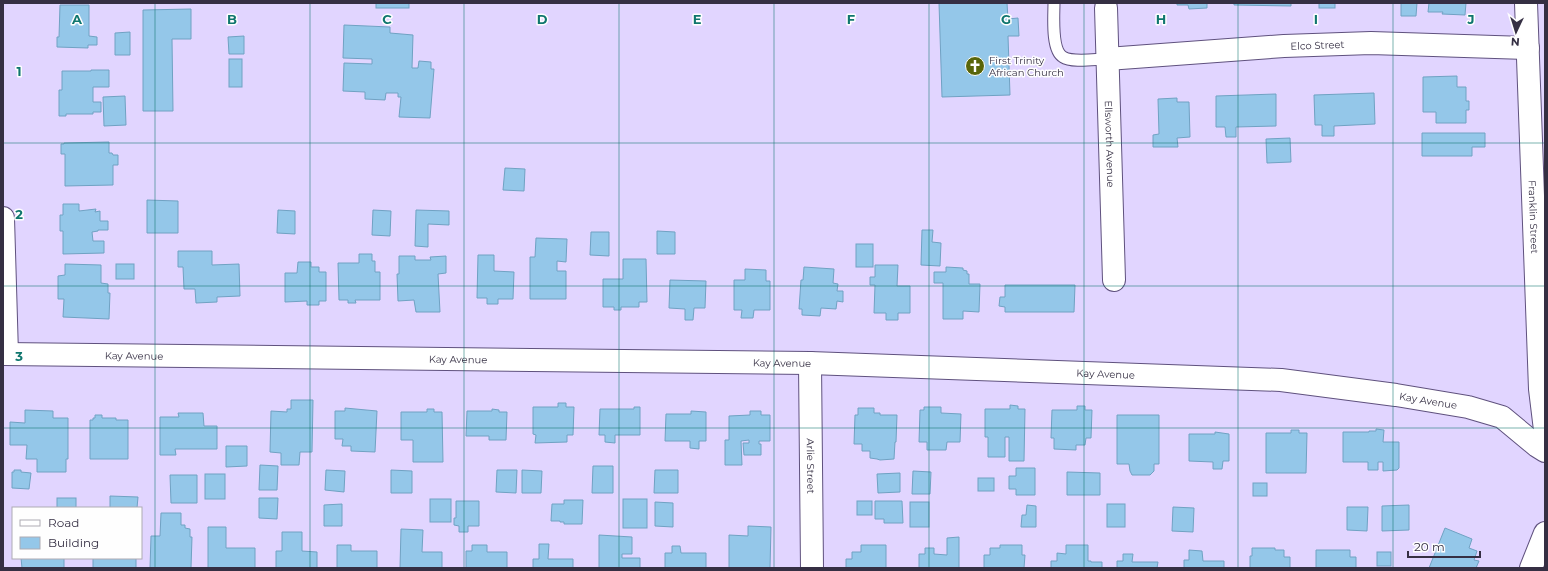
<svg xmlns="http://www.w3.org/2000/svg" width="1548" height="571" viewBox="0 0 1548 571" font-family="Montserrat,sans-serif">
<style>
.building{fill:#94c7e9;stroke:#70a2c3}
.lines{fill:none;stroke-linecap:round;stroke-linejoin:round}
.lane-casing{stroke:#5f517e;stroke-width:13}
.street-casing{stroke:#5f517e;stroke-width:24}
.secondary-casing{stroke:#5f517e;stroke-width:24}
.primary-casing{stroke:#5f517e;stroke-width:24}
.lane{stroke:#fff;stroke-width:11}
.street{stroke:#fff;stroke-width:22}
.secondary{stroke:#fff;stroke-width:22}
.primary{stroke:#fff;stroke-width:22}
.grid{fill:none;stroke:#0f766e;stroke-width:1;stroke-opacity:0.55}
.labels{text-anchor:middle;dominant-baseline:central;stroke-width:3;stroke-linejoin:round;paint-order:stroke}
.street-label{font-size:10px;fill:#352f43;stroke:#fefefe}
.poi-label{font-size:10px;fill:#352f43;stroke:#fefefe;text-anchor:start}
.grid-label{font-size:13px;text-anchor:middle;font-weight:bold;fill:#0f766e;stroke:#fefefe;stroke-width:3;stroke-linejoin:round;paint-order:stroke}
</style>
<rect width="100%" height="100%" fill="#e1d5ff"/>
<g class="building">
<rect x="376" y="3" width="33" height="5"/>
<path d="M939 3H1007L1008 19 1018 18 1019 36H1008L1010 95 942 97Z"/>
<path d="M1177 3H1207V8L1189 9 1188 5H1177Z"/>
<path d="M1234 3H1291V6L1234 5Z"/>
<rect x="1319" y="3" width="16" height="5"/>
<path d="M1401 3H1417L1416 16H1401Z"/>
<path d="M1429 3H1466L1465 15 1442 14 1443 12H1428Z"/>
<path d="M60 5H89V36L97 37V45H88V48L57 47V37H59Z"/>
<path d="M191 9V39H172L173 111H143V10Z"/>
<path d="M344 25 390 27V33L413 35 412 68H418L419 61 431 62V69H434L430 118 399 117 401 97H398V93H386L385 100 365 99V92L343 91 344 63 372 64V59L343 58Z"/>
<path d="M130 32V55H115V33Z"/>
<path d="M244 36V54H229L228 37Z"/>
<rect x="229" y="59" width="13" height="28"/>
<path d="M91 70H109V87H93V102H101V112H93V114H66V116H59V90H62V71H91Z"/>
<path d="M1457 76V87H1466V101H1469V110H1466V123H1436V112H1423V77Z"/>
<path d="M1374 93 1375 124 1334 126V136H1322V125H1315L1314 95Z"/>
<path d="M1276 94V126L1236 127V137H1226L1225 127H1216V96Z"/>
<path d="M125 96 126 125 104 126 103 97Z"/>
<path d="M1177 98V102H1189L1190 137 1177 138 1178 147H1153V135L1159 134 1158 99Z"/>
<path d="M1422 133H1485V147H1472V156H1422Z"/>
<path d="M1290 138 1291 162 1267 163 1266 139Z"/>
<path d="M109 142V153H112L113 155H118V165H113V185L65 186V154H61V144H64V143Z"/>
<path d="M505 168 525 169 524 191 503 190Z"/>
<path d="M147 200 178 201V233H147Z"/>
<path d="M63 204H79V211L96 209 95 212 100 211V221H108V230H98V231L92 232 93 241H104V253L63 254V231H60V215H63Z"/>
<path d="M278 210 295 211V234L277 233Z"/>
<path d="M373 210 391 211 390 236 372 235Z"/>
<path d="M416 210 449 211V225L428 224V247L415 246Z"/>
<path d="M922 230H933L932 242 941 243 940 266 921 265Z"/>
<path d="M657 231 675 232V254H657Z"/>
<path d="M591 232H609V256L590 255Z"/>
<path d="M536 238 567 239 566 262 557 261V271H566V299H530V257H535Z"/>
<rect x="856" y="244" width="17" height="23"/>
<path d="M178 251H212V265L239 264 240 296 217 297V302L196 303 195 289H184L183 267H178Z"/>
<path d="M359 254H372V261H375V272H380V300H355L356 303H348V300H339L338 263H359Z"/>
<path d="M478 255H494V271L514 272 513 299H498V304H487V298H477Z"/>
<path d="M399 256H415V260H431L430 257 446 256V273L438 274 440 312H416L414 300 398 301 397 274H399Z"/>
<path d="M623 259H646L647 302H639V307H621V310H614V307H603V279H623Z"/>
<path d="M298 262H311V267H319V272H326V301H319V305H307V301L285 302V273H297Z"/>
<path d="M65 264 101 265V283L108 284V293H110L109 319 63 317 64 299H58V276L65 275Z"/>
<rect x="116" y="264" width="18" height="15"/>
<path d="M875 265H898L897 286H910V313H898V320H886V313H874L875 285H870V277H875Z"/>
<path d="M804 267 834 269 833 283 838 284 837 291H843V302L837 301 836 309 821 308 820 316 802 315V309H799L801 280H803Z"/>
<path d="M946 267 963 268V270L967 271V274H969V284H980L979 312 963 311V319H943V283H934V272H946Z"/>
<path d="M745 269 766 270V281H770V310H754L753 318H741L742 310H734V280H745Z"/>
<path d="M670 280 706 281 705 308H694L693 320H685V309L669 308Z"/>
<path d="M1005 285H1075L1074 312H1005V307L999 306 1000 297H1005Z"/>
<path d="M291 400H313L312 452H300L299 465H281V453L270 452 271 411 287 412V409H291Z"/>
<path d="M558 403H566V407H574L573 435H567V442L535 443 536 435 533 434V407H558Z"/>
<path d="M1010 405 1018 406V409H1025L1024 461H1009V437H1005V457H988V437H985V409H1010Z"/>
<path d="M1077 406H1085V410H1092L1091 438H1086L1085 445H1076V450L1054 449V438H1051L1052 410H1077Z"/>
<path d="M634 407H640V435H615V443L605 442V435H599L600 409H634Z"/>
<path d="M924 407H941V413L961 414 960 442H947L946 450H927V442H919L920 410H924Z"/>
<path d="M345 408 377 411 375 452 351 451V446H342L343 439H335V411H345Z"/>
<path d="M858 408H874V413H880V415H897L896 442H895L894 459 880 460 877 459 870 458V451H862V444H854L855 415H858Z"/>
<path d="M427 409H434V412H442L443 462H413V440H401V412H427Z"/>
<path d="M492 409 499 410V412H507L506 440H489V436H466L467 411H492Z"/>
<path d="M25 410 53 411V418H68V459H66V472H37V459H26L27 445H10V422L25 423Z"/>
<path d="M691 411 706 412V441H699V449L690 448V441H665L666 414H691Z"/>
<path d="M750 411H761V415H770V441H759V444H761V455H744L743 443H749V440L741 441 742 465H725V440H729V416L750 415Z"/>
<path d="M178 413H203L204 426H217V449H175L176 455H160V417H179Z"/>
<path d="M95 415H102V418H116V420H128V459H90V420H93V418H95Z"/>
<path d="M1117 415H1159V464H1154V471L1150 475H1132L1130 471 1129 464H1117Z"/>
<path d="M1376 429 1384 430 1383 442H1399V468L1397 470 1383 471V462H1378V470H1368V462H1343V432H1369V431H1376Z"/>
<path d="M1291 430H1299V433H1307L1306 473H1266V433H1291Z"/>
<path d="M1215 432 1229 434V461H1223L1222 469H1213V462L1189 461V434H1215Z"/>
<path d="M226 446H247V466L226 467Z"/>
<path d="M260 465 278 466 277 490H259Z"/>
<path d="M593 466H613V493H592Z"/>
<path d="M1016 468H1035V495H1016V489H1009V476H1016Z"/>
<path d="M14 470H21V472L31 473 29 489 12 488V472H14Z"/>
<path d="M326 470 345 471 344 492 325 490Z"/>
<path d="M391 470 412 471V493H391Z"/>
<path d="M497 470H517L516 493 496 492Z"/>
<path d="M522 470 542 471 541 493H522Z"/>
<path d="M655 470H678V493H654Z"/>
<path d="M913 471 931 472 930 494H912Z"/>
<path d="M1067 472 1100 473V495H1067Z"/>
<path d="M900 473V492L878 493 877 474Z"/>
<rect x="205" y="474" width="20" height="25"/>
<path d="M170 475H197V503H171Z"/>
<rect x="978" y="478" width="16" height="13"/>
<rect x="1253" y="483" width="14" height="13"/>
<path d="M110 496 138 497 137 508H110Z"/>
<rect x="57" y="498" width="19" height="10"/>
<path d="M259 498H278L277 519 259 518Z"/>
<rect x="430" y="499" width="21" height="23"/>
<rect x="623" y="499" width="24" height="29"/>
<path d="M564 500H583L582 524H564V522H560V521H551L552 504H564Z"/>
<path d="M456 501H479V526H468V532H459V526L454 525V518H456Z"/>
<rect x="857" y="501" width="15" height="14"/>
<path d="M875 501H902L903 523H884V519H875Z"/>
<path d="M655 502 673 503V527L655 526Z"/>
<rect x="910" y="502" width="19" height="25"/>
<path d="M342 504V526H324V505Z"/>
<rect x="1107" y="504" width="18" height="23"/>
<path d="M1027 505 1036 506V527H1021L1022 515H1026Z"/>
<path d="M1409 505V530L1382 531V506Z"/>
<path d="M1173 507 1194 508 1193 532 1172 531Z"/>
<path d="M1347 507H1368L1367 531 1347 530Z"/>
<path d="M161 513H181V525H185V528L190 529V537H192L191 568H150L151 536H160Z"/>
<path d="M748 526 771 527 770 568H729V535L748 536Z"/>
<path d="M208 527H226V548H255V568H208Z"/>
<path d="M1445 528 1472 539 1469 548 1477 551 1474 560 1479 561 1476 568H1429Z"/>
<path d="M401 529 423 530 422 552H442V568H400Z"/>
<path d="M282 532H302V551L317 552V568H276V551H282Z"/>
<path d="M599 535 632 537V554H622V558H640V568H599Z"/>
<path d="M959 537V568H919V554H925V548H934V554L947 555V538Z"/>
<path d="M539 544H549L548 559H573V568H533V559H539Z"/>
<path d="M337 545H351V551H377V568H337Z"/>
<path d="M472 545H487V552H507V568H466V551H472Z"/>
<path d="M861 545H886V568H846V559H852V552H861Z"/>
<path d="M1000 545H1022V555H1025L1024 568H984V555H990V548H1000Z"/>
<path d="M1066 545H1088V561H1091V562H1102V568H1051V561H1057V553L1066 554Z"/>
<path d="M672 546H680L681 553H706V568H665V553H672Z"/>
<path d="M1252 548H1275V550H1284V557H1290V568H1250V556H1252Z"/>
<path d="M1189 550 1202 551 1203 561H1224V568H1184V560H1189Z"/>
<path d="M1316 550H1350V557H1356V568H1316Z"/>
<rect x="1377" y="552" width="14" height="14"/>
<path d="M1123 554H1133L1132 562H1158L1157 568H1117V561H1123Z"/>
<path d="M21 558H64V568H22Z"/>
<rect x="93" y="558" width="43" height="10"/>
</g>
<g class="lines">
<defs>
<path id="lane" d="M1054 3C1054 16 1051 50 1063 57 1072 63 1096 59 1107 59"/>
<g id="street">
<path id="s1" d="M1106 8 1114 280"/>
<path id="s2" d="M1107 59 1284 46 1371 43 1528 48"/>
<path d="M3 218 7 354"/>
<path id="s3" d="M3 354 810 363 1281 380 1396 395 1468 407 1502 417 1537 446 1545 451"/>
<path id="s4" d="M810 363 812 568"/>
</g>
<g id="secondary">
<path id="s5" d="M1526 3 1540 389 1545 430"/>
</g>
<path id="primary" d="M1531 568 1545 533"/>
</defs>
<use href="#lane" class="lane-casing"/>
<use href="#street" class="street-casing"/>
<use href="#secondary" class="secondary-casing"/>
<use href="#primary" class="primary-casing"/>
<use href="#lane" class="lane"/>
<use href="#street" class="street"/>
<use href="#secondary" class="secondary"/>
<use href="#primary" class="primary"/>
</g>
<path class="grid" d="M155 3V568M310 3V568M464 3V568M619 3V568M774 3V568M929 3V568M1084 3V568M1238 3V568M1393 3V568M3 143H1545M3 286H1545M3 428H1545"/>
<defs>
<symbol id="church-disc" viewBox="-11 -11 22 22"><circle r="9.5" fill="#596509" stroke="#fefefe"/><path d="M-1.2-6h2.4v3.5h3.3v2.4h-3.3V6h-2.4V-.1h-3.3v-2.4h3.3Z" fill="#fff"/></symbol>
</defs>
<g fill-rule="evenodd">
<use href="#church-disc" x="964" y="55" width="22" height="22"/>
</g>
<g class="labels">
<g class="street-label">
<text stroke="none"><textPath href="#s2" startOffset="211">Elco Street</textPath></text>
<text stroke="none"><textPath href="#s1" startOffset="136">Ellsworth Avenue</textPath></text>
<text stroke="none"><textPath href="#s5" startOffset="214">Franklin Street</textPath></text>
<text stroke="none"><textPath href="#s3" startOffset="131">Kay Avenue</textPath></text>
<text stroke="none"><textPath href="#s3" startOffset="455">Kay Avenue</textPath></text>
<text stroke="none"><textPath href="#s3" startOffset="779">Kay Avenue</textPath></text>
<text stroke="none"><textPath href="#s3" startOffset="1103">Kay Avenue</textPath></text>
<text stroke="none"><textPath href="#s3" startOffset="1427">Kay Avenue</textPath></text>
<text stroke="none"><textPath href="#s4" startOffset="103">Arlie Street</textPath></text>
</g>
<g class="poi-label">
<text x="989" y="60">First Trinity<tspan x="989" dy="12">African Church</tspan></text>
</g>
</g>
<g class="grid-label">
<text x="77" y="24">A</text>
<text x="232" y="24">B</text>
<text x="387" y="24">C</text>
<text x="542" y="24">D</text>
<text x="697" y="24">E</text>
<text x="851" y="24">F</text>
<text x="1006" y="24">G</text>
<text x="1161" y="24">H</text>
<text x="1316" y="24">I</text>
<text x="1471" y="24">J</text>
<text x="19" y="76">1</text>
<text x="19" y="219">2</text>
<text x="19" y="361">3</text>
</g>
<rect width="1548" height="571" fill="none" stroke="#352f43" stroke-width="8"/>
<rect x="12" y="507" width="130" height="52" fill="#fefefe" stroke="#aeabb3"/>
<rect x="20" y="520" width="20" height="6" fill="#ffffff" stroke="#aeabb3"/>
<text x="48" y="527" font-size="12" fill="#352f43">Road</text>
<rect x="20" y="537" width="20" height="12" fill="#94c7e9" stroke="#aeabb3"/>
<text x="48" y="547" font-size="12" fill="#352f43">Building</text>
<g transform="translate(1516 32) rotate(184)" stroke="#fefefe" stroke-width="3" paint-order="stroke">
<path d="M0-3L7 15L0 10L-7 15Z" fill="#352f43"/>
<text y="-6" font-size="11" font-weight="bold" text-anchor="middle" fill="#352f43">N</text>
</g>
<path d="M1408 551v6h72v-6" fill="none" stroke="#352f43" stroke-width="2"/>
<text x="1414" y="551" font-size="12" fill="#352f43" stroke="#fefefe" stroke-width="3" paint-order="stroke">20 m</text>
</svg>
